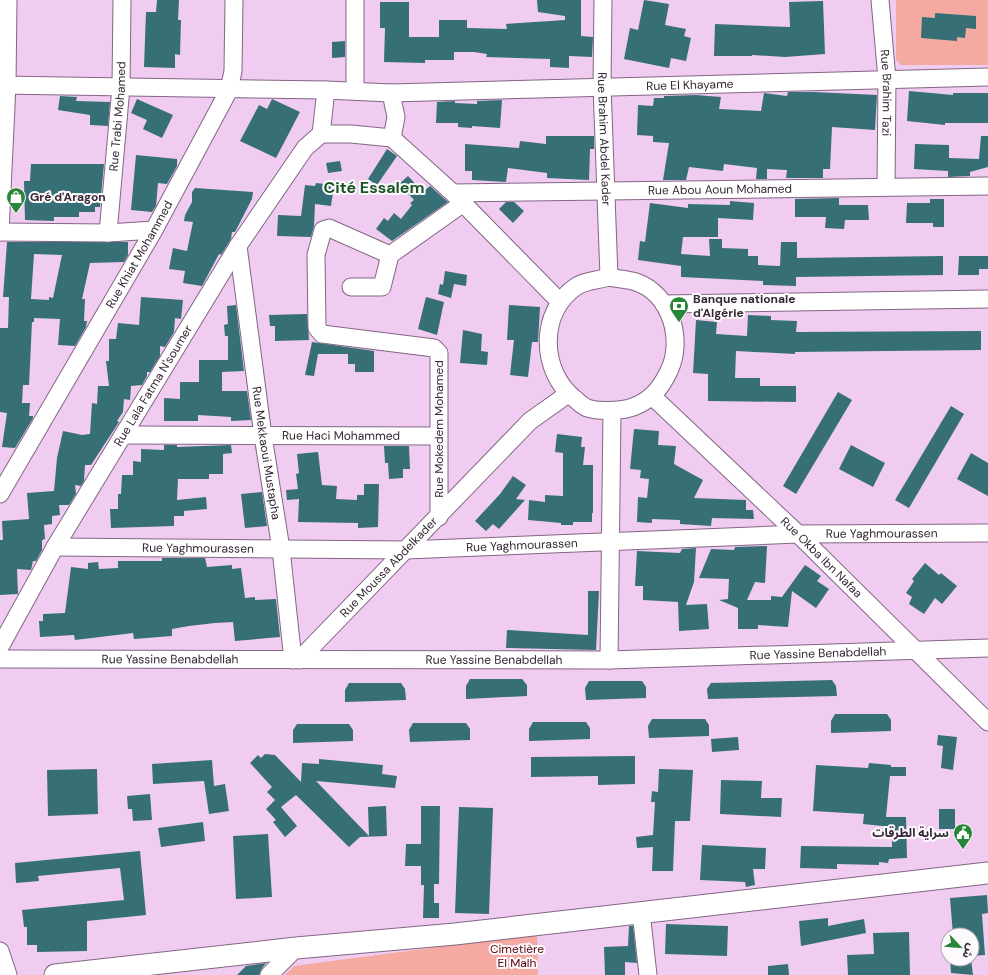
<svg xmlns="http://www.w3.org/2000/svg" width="988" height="975" viewBox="0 0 988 975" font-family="'DM Sans','Noto Sans Arabic',sans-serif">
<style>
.green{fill:#f4a9a1}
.building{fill:#376f76;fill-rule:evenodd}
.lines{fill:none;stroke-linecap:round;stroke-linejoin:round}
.minor-casing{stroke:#836584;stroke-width:19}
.major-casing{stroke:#836584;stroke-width:23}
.minor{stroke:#fff;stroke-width:17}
.major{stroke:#fff;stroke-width:21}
.labels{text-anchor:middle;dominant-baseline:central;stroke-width:4;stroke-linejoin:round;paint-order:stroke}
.street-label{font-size:12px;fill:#342734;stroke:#fdfafd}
.poi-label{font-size:12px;font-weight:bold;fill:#342734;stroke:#fdfafd;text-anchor:start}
.park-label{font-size:12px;fill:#560408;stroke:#fdfafd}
.district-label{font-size:16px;font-weight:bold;fill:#195422;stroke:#fdfafd}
</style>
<rect width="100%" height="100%" fill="#f0cdf0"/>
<g class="green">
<path d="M896 0H988V65H901L896 60Z"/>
<path d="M537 934 538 975H285L294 966Z"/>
</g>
<g class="building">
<path d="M157 0H179L178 20H181L180 55 175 54V68L144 67 146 12H156Z"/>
<path d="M537 0H581V36L593 37 592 57 569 56V68L550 67V59L486 57 487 54 474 52H454V60H425V63L384 62 385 28H380V2H409V37H439V20H467V28L507 29 506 24 565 20V16L538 12Z"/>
<path d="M644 0 669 4 665 25 686 29 684 36 691 38 686 61 671 58 669 68 624 59 630 28 638 30Z"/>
<path d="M823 1 825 54 785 57 752 55V56H714L715 24 790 27 789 2Z"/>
<path d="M935 13 976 16V29L966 28 965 38 957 37V41L921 38 922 17 935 18Z"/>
<path d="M345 41V57L332 58V42Z"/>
<path d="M909 91 953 95V93H988V123H945V125L907 121Z"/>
<path d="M788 92H814L877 95 875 130 832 127 830 169H823V178H786L787 170 767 169V179H756L757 168 724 164 723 171 689 167 686 180H663L669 143 653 142V136L637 135 638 105 653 106 654 98H664V96L696 95 721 97 719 109 761 111 764 93 787 96Z"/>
<path d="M60 96 77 97 76 101 110 102 108 126 90 125V115L58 110Z"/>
<path d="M137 99 173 115 162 138 143 129 147 120 131 113Z"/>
<path d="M272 99 300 112 276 158 240 141 259 105 267 109Z"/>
<path d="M502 100 500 128 472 126V128L458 127V123H436L437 102 455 101V103L477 104V101Z"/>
<path d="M546 136H594V149H590L589 180 547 178V173L508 168 506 182 472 180V171H465V144L519 148 520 141 546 144Z"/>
<path d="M981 136H988V167L970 172V176L948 177V171L914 169 915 144 949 145V158L979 159Z"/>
<path d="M387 149 397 156 377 185 368 179Z"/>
<path d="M136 155 177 159V166L167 184 158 183 156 206 152 212 131 210Z"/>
<path d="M340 161 342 171 328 173 326 163Z"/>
<path d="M31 164H104L100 207H95V212H79V217H54V221L25 220 24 181H30Z"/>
<path d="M408 176 423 192 430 186 448 202 392 241 376 229 384 218 388 221 394 213 401 219 412 205 410 203 414 200 399 184Z"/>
<path d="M316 183 334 185 331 206 315 204 314 226 311 237 277 236 278 215 301 216 305 185 315 186Z"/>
<path d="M195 188 253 192 252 199 235 232H232L231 239 221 255 219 254 202 286 183 283 185 271 169 269 173 248 187 251 193 222 184 221 185 215 192 202V192Z"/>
<path d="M839 198V205H868L869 220H845L844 229 825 228 826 217H795V199Z"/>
<path d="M930 199H944V227H933V223H906L907 203H930Z"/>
<path d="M730 201 754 203 753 220 718 218V237H683L681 254 710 256 709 239H722V248L748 249V256H758V265L780 266 781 242H797V258L943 256V275L796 277V286L763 285V281L681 277V266L638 260 640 241 645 242 650 203 688 208V204L730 205Z"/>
<path d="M506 202H514L524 211 513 223 499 209Z"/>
<path d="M7 242H128V255L124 262 90 263 82 299H85L84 321H87L86 327 75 346 58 345 60 319 34 318V322H32L29 385H23L22 403H30L29 416H33V418L15 448 2 447 7 413 0 412V328H8L9 297H3ZM34 254 62 255 53 298 49 297V300L31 299Z"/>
<path d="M959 256H988V269H979V275H958Z"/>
<path d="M445 271 467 275 466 286 454 284 451 298 438 294 440 284 443 285Z"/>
<path d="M141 297 183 300 181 319 175 318 174 332 165 347 160 346V356L150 372H147V376L142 385 131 386 130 400 124 399 123 412 117 421 119 422 91 465H85L84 481 81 486 75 485 76 494 69 505H59L60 515 52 516V524L44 525 45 539 42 540V550L36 561H33L31 570 17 569 18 594 0 595V540H3L2 521 29 519 27 493 54 491 57 458 63 431 82 435 90 434 92 403 97 404 98 386H109L106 361H109V339H116L118 323 139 325Z"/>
<path d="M426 297 444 302 437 335 418 329Z"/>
<path d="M236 305 244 371 222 372V391H247L251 420 231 421V417L198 415V421H164V398L180 399V382H199V360H228V336H225L224 325 228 324 227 306Z"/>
<path d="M509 305 540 307 538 342H532L528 377 510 375 514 340H507Z"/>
<path d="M307 314 309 340 275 341V326H270L269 315Z"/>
<path d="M748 315 771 316V320L797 321 796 332 981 331V350L795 352V354L736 351 735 378H760V386H796V402L708 401V374L693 373 696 320 717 322 716 334 747 336Z"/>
<path d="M463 330 482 334 481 351 488 352 487 365 460 363Z"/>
<path d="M312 342 374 351V372H355V364H348V354H318L314 376 305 375Z"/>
<path d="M838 392 852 400 796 494 783 486Z"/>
<path d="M951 406 964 414 909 508 895 500Z"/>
<path d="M634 429 659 431 658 445 676 446 674 464 703 480 694 498 746 500V510H753L754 519 712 518 711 526 680 524V520L652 519V523L637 522 638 497 647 498 649 479 640 478 641 470 630 469Z"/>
<path d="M557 434 582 437 581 447H585L583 465H593V513H592V522H573V525H561V523L528 520 529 500 545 502V495L563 496V453L555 452Z"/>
<path d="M164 445H177V447L231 445 232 453 223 454V474H209V479H178L177 500 206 497 207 509 184 511V516H174V526L111 528 110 509H118V494H121L122 475H133V461L141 462V449L164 450Z"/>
<path d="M851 445 885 463 873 487 839 469Z"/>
<path d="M384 446H409L410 469H403V478L389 479 388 463H385Z"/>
<path d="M318 452 322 485 337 486 336 499 357 500V495H364V484H379L378 527 358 528V523L298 522 299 499 287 500 286 490 298 489 296 474 299 473 297 454Z"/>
<path d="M971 453 988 463V496L957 479Z"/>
<path d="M513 476 526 485 516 499 525 500 499 529 493 524 486 531 475 521 500 494Z"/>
<path d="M262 492 267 526 245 528 241 494Z"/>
<path d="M767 546 765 583 755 582 747 600H771V596L782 597 805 565 821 576 817 581 829 589 816 608 792 591 788 627 758 625V629H738V608L719 600 728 599 729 579 699 578 711 549 734 550 735 547Z"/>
<path d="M696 548 694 582 686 605 707 604 709 629 679 631 678 602 643 600V586H635L637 551 680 553 682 549Z"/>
<path d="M162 558H205L207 567 232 565V569L241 568 245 598 255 597V600L276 599 280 637 235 641 233 622 215 623 189 626 172 629V636L134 639 133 633 75 640 74 635 40 637 39 621H43V614L65 613 71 567 88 569V563L98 562 99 569 118 568V561H162Z"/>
<path d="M925 563 939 575 941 573 957 586 942 604 935 598 924 614 909 604 912 597 906 593 914 581 912 579Z"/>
<path d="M588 591H599L596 650 506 648 507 630 588 635Z"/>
<path d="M470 679H522L527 685V696L466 699V686Z"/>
<path d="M832 680 836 686 837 696 708 699 707 689 711 683Z"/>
<path d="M589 681H642L646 687V698L586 700 585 688Z"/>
<path d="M349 683H401L405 689 406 700 345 702V690Z"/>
<path d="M835 714H887L891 720V731L831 733V721Z"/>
<path d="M652 719H705L709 725V736L649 738 648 726Z"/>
<path d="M533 722H586L590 728V739L529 741V729Z"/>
<path d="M413 723H466L470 729V740L410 742 409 730Z"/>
<path d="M297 724H349L353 730V741L293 743V730Z"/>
<path d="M938 735 957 737 953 770 941 768 943 746 937 745Z"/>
<path d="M738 737 739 750 712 752 711 739Z"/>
<path d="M265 754 275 755 301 782 302 763 319 764V759L383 765 382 774 397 776 395 788 316 781 369 836 368 807 386 806 387 836 360 837 349 847 296 795 281 807 297 826 285 837 273 822 276 820 266 809 275 800 267 792 272 787 250 763 258 755 261 758Z"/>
<path d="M635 756V784L598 785V776L531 777V757Z"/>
<path d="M212 760 214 786 225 784 229 811 209 814 204 781 153 784 152 764Z"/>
<path d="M869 763 891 765V767H906V776H890L886 817H906L907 858 889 859 888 863 879 862V865L837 864V869L800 868 801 846 892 847V827L863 824 864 814 813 811 816 765 868 768Z"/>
<path d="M97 769 98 814 48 816 47 770Z"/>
<path d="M659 769 693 770 690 821H675L673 871H652L653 847 637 848 636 837 653 835 655 802H651L652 791 658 792Z"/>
<path d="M721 780 762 781 761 798H782L781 817 720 814Z"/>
<path d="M150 794 152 820 133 821 132 809H128L127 796Z"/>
<path d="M421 806H440L439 884H434V903H439V918H423L424 885H421V866H405L406 844H421Z"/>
<path d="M459 807 493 808 489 914 455 913Z"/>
<rect x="939" y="809" width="16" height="20"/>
<path d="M203 822 205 841 161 847 158 828Z"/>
<path d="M268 834 272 897 236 899 233 836Z"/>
<path d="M702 845 766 848 765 869H753L755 885 746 887 745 882 700 880Z"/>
<path d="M140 851 146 915 87 921V951L37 952V945H27V927H24L22 910 124 900 120 868 38 876 39 881 16 883 15 863Z"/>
<path d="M987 895 988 913 982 914 985 955 972 956V935H953L950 898Z"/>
<path d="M828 918V926L864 919 866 933 801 946 799 921Z"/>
<path d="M666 924 728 926 727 956 665 954Z"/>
<path d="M629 926H633L637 963 625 962V975H605L604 947 628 946Z"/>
<path d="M909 932 910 975H848L847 955 874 954 873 933Z"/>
<path d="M950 959H971L973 975 951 973Z"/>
<path d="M266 963 262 968 259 975H237L246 966Z"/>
<path d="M788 964 789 975H768V966Z"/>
</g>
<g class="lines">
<defs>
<g id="minor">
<path id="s1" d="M603 0 602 86 609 277"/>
<path id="s2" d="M880 0 887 79 886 186"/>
<path d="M0 85 326 90"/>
<path d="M326 90 391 93 396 117 392 138 351 134H321Z"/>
<path d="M355 91V0"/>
<path id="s3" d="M391 93 988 77"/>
<path d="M392 138 453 193 560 302"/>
<path id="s4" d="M453 193 988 186"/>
<path d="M0 232 7 85 8 0"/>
<path d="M0 232 108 233 154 230"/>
<path id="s5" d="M108 233 121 87 122 0"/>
<path id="s6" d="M238 246 263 436 281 549 293 660"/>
<path d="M390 255 462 204"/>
<path d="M609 277C617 279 627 279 636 282 671 294 684 340 669 371 660 390 648 404 626 409 613 411 600 412 587 408 583 406 578 402 575 399 540 372 538 311 577 286 585 281 599 280 609 277Z"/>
<path d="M351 287H382L390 255 329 228 323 230 316 255 317 328 322 334 434 348 439 353V517"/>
<path d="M664 304 988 299"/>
<path id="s7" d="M652 396 798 534 988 722"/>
<path id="s8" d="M124 435 438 436"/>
<path id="s9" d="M0 494 154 230 229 90 233 71 234 0"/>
<path id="s10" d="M55 547 406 550 798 534 988 533"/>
<path id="s11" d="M0 647 55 547 238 246 305 148 321 134"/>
<path id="s12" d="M0 659 609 660 988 648"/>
<path id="s13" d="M299 660 530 421 568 394"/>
<path d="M609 660 612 412"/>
<path d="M641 912 648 975"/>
<path d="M0 951 8 975"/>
<path d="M269 975 296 948"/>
</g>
<path id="major" d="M55 975 296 948 455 934 988 873"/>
</defs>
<use href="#minor" class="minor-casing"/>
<use href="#major" class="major-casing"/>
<use href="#minor" class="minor"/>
<use href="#major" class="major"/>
</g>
<defs>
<symbol id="shop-pin" viewBox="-11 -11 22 30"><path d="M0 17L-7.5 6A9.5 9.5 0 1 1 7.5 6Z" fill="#288638" stroke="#fdfafd"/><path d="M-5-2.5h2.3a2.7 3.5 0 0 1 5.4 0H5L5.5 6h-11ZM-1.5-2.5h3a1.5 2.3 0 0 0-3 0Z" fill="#fff"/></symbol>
<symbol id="bank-pin" viewBox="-11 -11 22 30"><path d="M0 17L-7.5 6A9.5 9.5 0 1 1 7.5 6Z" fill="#288638" stroke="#fdfafd"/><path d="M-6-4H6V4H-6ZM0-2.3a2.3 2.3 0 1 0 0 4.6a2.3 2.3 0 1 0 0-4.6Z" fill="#fff"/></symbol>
<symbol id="civic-pin" viewBox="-11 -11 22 30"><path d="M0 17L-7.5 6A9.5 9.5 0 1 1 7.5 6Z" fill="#288638" stroke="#fdfafd"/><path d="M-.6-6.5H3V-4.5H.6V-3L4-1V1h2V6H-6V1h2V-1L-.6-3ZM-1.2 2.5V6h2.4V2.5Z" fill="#fff"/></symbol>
</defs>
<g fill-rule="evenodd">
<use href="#shop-pin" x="5" y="186" width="22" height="30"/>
<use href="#bank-pin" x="668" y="295" width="22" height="30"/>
<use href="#civic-pin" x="952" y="822" width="22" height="30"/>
</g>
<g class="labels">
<g class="street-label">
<text stroke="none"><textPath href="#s3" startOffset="299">Rue El Khayame</textPath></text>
<text stroke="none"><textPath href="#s2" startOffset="93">Rue Brahim Tazi</textPath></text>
<text stroke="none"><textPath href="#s5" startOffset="117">Rue Trabi Mohamed</textPath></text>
<text stroke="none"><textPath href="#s1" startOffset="139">Rue Brahim Abdel Kader</textPath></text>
<text stroke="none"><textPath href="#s4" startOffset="267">Rue Abou Aoun Mohamed</textPath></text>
<text stroke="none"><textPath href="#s9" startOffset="277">Rue Khiat Mohammed</textPath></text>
<text stroke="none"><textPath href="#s11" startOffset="303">Rue Lala Fatma N'soumer</textPath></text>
<text transform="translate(439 429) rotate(-90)">Rue Mokedem Mohamed</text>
<text stroke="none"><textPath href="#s8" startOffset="217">Rue Haci Mohammed</textPath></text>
<text stroke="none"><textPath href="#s6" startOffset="209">Rue Mekkaoui Mustapha</textPath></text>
<text stroke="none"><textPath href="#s10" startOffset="827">Rue Yaghmourassen</textPath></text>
<text stroke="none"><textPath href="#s10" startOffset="467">Rue Yaghmourassen</textPath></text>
<text stroke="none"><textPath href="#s10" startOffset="143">Rue Yaghmourassen</textPath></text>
<text stroke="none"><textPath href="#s7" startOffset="234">Rue Okba Ibn Nafaa</textPath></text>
<text stroke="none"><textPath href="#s13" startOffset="129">Rue Moussa Abdelkader</textPath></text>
<text stroke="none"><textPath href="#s12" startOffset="818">Rue Yassine Benabdellah</textPath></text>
<text stroke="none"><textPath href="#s12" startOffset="170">Rue Yassine Benabdellah</textPath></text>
<text stroke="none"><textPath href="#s12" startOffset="494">Rue Yassine Benabdellah</textPath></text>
</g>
<g class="poi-label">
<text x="30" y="197">Gré d'Aragon</text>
<text x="693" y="299">Banque nationale<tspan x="693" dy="14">d'Algérie</tspan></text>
<text x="949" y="833" text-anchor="end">سراية الطرقات</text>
</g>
<g class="park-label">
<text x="517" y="949">Cimetière<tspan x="517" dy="14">El Malh</tspan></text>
</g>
<g class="district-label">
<text x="374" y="187">Cité Essalem</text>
</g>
</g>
<g transform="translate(960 947) rotate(116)"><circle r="19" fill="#fdfafd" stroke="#ada6ad"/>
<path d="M0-3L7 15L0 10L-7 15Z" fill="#288638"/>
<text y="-6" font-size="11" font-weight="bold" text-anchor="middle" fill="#342734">ش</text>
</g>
</svg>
